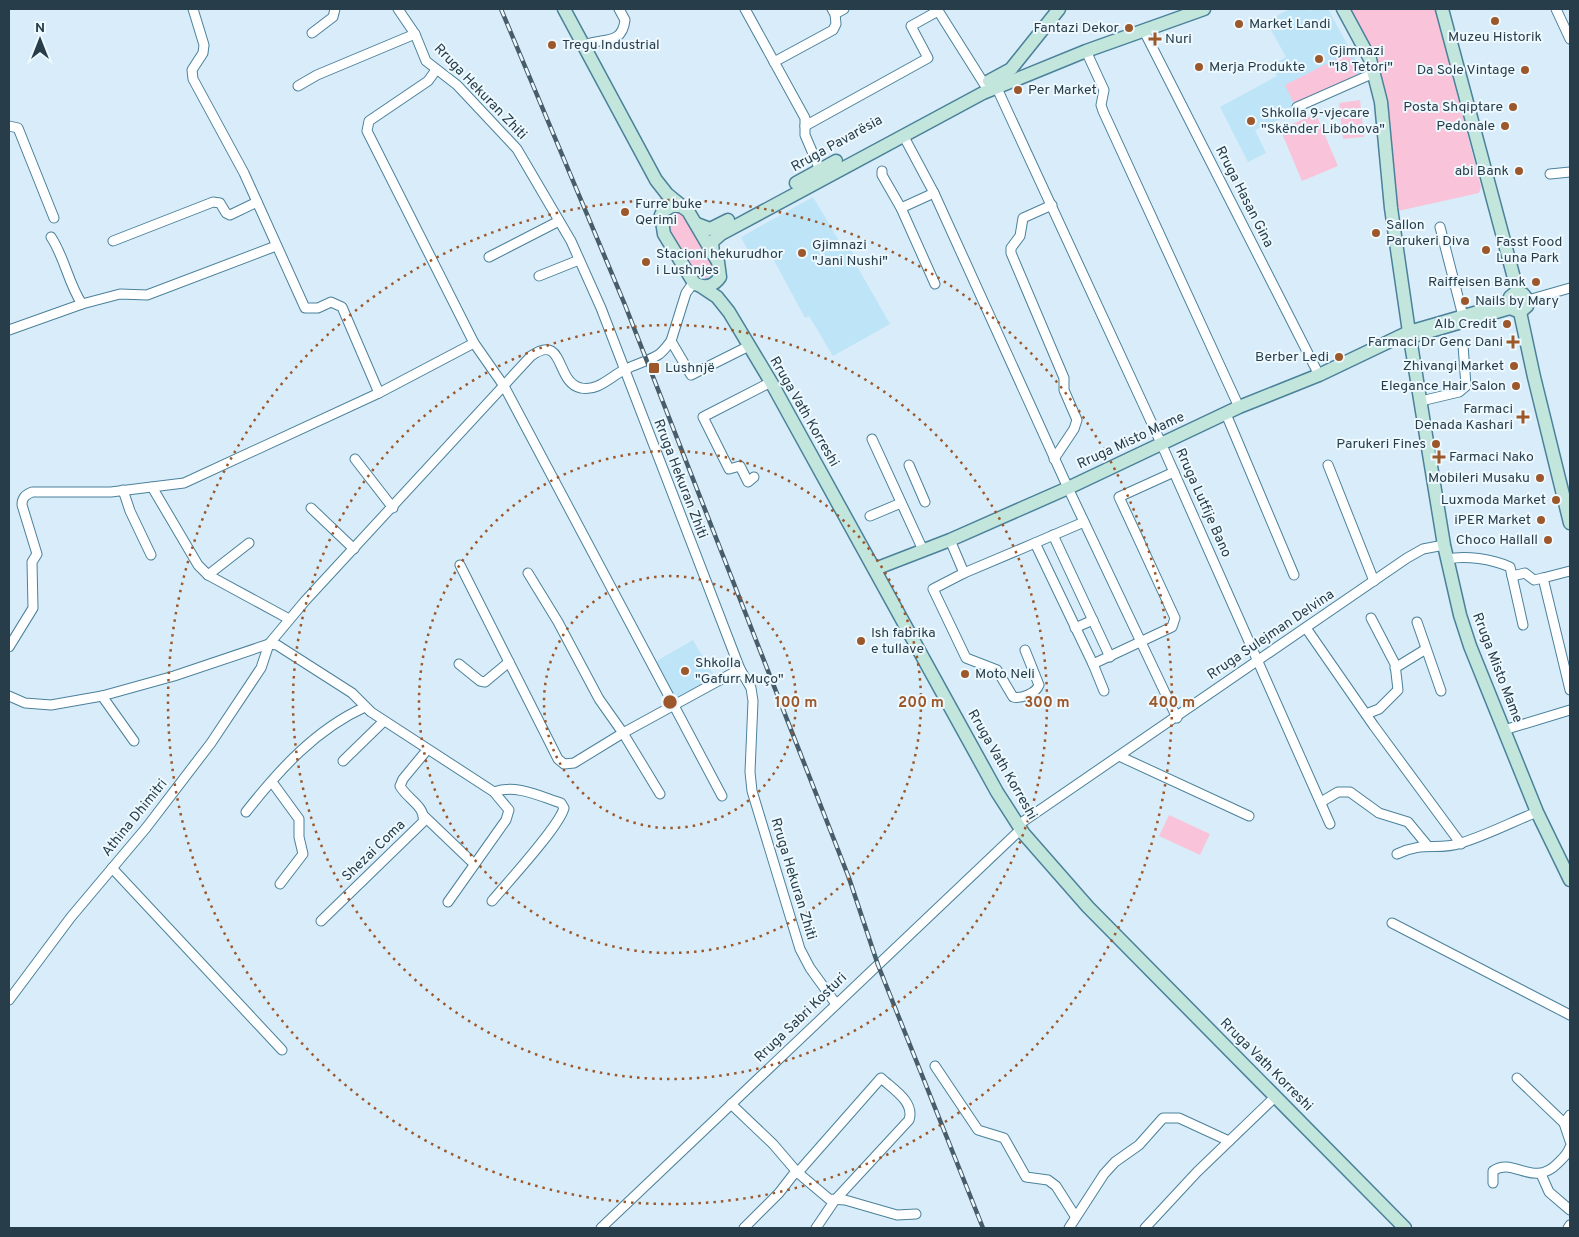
<svg xmlns="http://www.w3.org/2000/svg" width="1579" height="1237" viewBox="0 0 1579 1237" font-family="Overpass,sans-serif">
<style>
.built{fill:#bee4f8}
.green{fill:#f9c4da}
.lines{fill:none;stroke-linecap:round;stroke-linejoin:round}
.street-casing{stroke:#4b819b;stroke-width:11}
.secondary-casing{stroke:#4b819b;stroke-width:15}
.street{stroke:#fff;stroke-width:9}
.secondary{stroke:#c2e5dc;stroke-width:12}
.rail-casing{stroke:#475e6a;stroke-width:4.5}
.rail{stroke:#eef9ff;stroke-width:2.5;stroke-dasharray:8;stroke-linecap:butt}
.ring{fill:none;stroke:#9c582b;stroke-width:2.5;stroke-dasharray:2.5 5}
.poi-dot{fill:#9c582b;stroke:#eef9ff;stroke-width:2}
.labels{text-anchor:middle;dominant-baseline:central;stroke-width:4;stroke-linejoin:round;paint-order:stroke}
.poi-label{font-size:14px;fill:#273e4a;stroke:#eef9ff;text-anchor:start}
.street-label{font-size:14px;fill:#273e4a;stroke:#eef9ff}
.centre{fill:#9c582b;stroke:#eef9ff;stroke-width:2.5}
.ring-label{font-size:15px;text-anchor:middle;font-weight:bold;fill:#9c582b;stroke:#eef9ff;stroke-width:4;stroke-linejoin:round;paint-order:stroke}
</style>
<rect width="100%" height="100%" fill="#d8edf9"/>
<g class="built">
<path d="M1290 9H1307L1309 11 1314 9H1328L1364 75 1294 107 1296 113 1255 130 1266 153 1248 162 1220 107 1277 76 1272 65 1286 57 1266 21Z"/>
<path d="M813 197 844 249 849 247 857 259 854 261 890 324 833 356 809 316 805 318 769 251 753 260 741 237Z"/>
<path d="M693 640 716 679 677 701 655 662Z"/>
</g>
<g class="green">
<path d="M1348 9H1435L1481 187 1479 193 1398 211 1394 208 1385 110Z"/>
<path d="M1348 53 1358 74 1295 106 1285 85Z"/>
<path d="M1360 100 1364 137 1343 139 1339 103Z"/>
<path d="M1316 114 1338 166 1302 181 1280 129Z"/>
<path d="M677 212 682 214 686 219 713 267 712 273 707 278H699L694 274 669 228 667 219Z"/>
<path d="M1169 815 1210 834 1200 855 1159 836Z"/>
</g>
<g class="lines">
<defs>
<g id="street">
<path d="M193 9 204 45 203 53 192 70 193 79 244 173 305 308H318L331 302 342 307 379 393"/>
<path d="M398 9 415 34 426 61 457 85 517 149 571 241 601 308 740 669 751 688 753 701 750 772 752 791 800 949 810 968 836 1004"/>
<path d="M745 9 805 118V135L820 170"/>
<path d="M832 9 835 14 844 9"/>
<path d="M937 9 988 90"/>
<path d="M1556 9 1570 39"/>
<path d="M1144 31 1319 375"/>
<path d="M312 33 333 17 335 9"/>
<path d="M584 45C603 37 622 46 625 20L619 9"/>
<path d="M1086 51 1104 90 1101 105 1103 111 1239 407"/>
<path d="M774 62 833 30 836 24 835 14"/>
<path d="M436 70 428 81 369 121 367 131 474 343 504 386 722 796"/>
<path d="M995 84 1161 443 1330 824"/>
<path d="M298 86 317 75 415 34"/>
<path d="M1297 107 1374 73"/>
<path d="M9 126 18 128 54 218"/>
<path d="M805 126 928 58 911 26 938 11"/>
<path d="M903 135 934 193 1068 488 1177 718"/>
<path d="M882 171V175L901 208 935 284"/>
<path d="M1550 174 1570 172"/>
<path d="M1052 205 1023 218 1020 236 1011 248V253L1064 378V390L1077 420 1074 429 1054 459"/>
<path d="M901 208 934 193"/>
<path d="M1440 227 1463 316"/>
<path d="M51 237C65 258 68 283 82 304"/>
<path d="M113 241 213 202 220 203 226 213 230 215 257 202"/>
<path d="M489 257 559 221"/>
<path d="M539 276 579 260"/>
<path d="M694 282 686 293 671 341 691 375 749 346"/>
<path d="M1528 300 1570 288"/>
<path d="M9 330 82 304 120 294 147 295 276 246"/>
<path d="M1421 401 1459 392 1466 386 1463 345"/>
<path d="M1226 414 1294 575"/>
<path d="M872 439 923 550"/>
<path d="M355 459 393 508"/>
<path d="M909 465 925 502"/>
<path d="M1328 465 1374 581"/>
<path d="M754 477 748 482 740 466 729 469 703 417 771 382"/>
<path d="M152 487 198 565 208 575 289 619"/>
<path d="M123 490 130 511 151 555"/>
<path d="M311 508 354 549"/>
<path d="M870 516 901 503"/>
<path d="M1053 535 1110 657"/>
<path d="M950 540 964 573 1035 543 1093 664 1172 627 1175 618 1119 497 1174 472"/>
<path d="M1035 543 1084 522"/>
<path d="M1447 559C1466 555 1492 559 1510 567L1523 625"/>
<path d="M460 565 558 759 564 764 574 763 623 733 740 669"/>
<path d="M528 573 558 622 599 699 623 733 660 794"/>
<path d="M964 573 933 589 966 658 997 670 1013 697C1022 699 1036 693 1039 685L1025 650"/>
<path d="M208 575 249 543"/>
<path d="M1512 576 1525 573 1534 580 1543 578 1570 690"/>
<path d="M1543 578 1570 571"/>
<path d="M1417 622 1441 691"/>
<path d="M1075 628 1093 620"/>
<path d="M1306 628 1374 726 1461 844"/>
<path d="M9 647 33 608 32 562 37 554 22 505C22 498 25 495 32 492H111L184 483 379 393 474 343"/>
<path d="M459 664 480 681 485 682 509 662"/>
<path d="M1093 664 1104 691"/>
<path d="M1395 668 1426 649"/>
<path d="M9 696 25 703 51 705 102 696 174 676 269 644 305 601 531 356C565 332 555 383 581 388 598 392 612 375 626 369 636 364 648 361 658 355 663 352 667 346 671 341"/>
<path d="M102 696 134 741"/>
<path d="M1366 714 1379 709 1398 690 1395 664 1371 618"/>
<path d="M1504 730 1570 710"/>
<path d="M1119 756 1249 816"/>
<path d="M343 761 384 721"/>
<path d="M272 782 299 819V837L303 854 280 884"/>
<path d="M1321 802 1338 792H1350L1379 813 1408 822 1427 845"/>
<path d="M246 812C279 770 316 729 365 707"/>
<path d="M424 816 471 861"/>
<path d="M1018 825 1407 558 1423 549 1444 545"/>
<path d="M1397 854C1423 841 1438 851 1461 843 1487 835 1512 822 1537 812"/>
<path d="M112 868 282 1050"/>
<path d="M492 901C507 883 559 827 564 808L561 803C539 796 516 784 494 792"/>
<path d="M321 921 423 822C426 806 407 799 400 786L403 779 427 750"/>
<path d="M1392 923 1570 1015"/>
<path d="M9 1000 71 917 146 828 211 743 261 668 269 644 277 645 352 693 371 712 494 792 509 810 506 820 448 902"/>
<path d="M935 1066 978 1130 1004 1138 1026 1177 1048 1180 1056 1186 1075 1216"/>
<path d="M1517 1078 1564 1123"/>
<path d="M731 1104 773 1144 797 1172 829 1199 845 1200 897 1215 916 1214"/>
<path d="M1570 1115 1564 1123 1570 1141"/>
<path d="M1541 1174 1549 1192 1570 1210"/>
<path d="M1493 1183V1171C1513 1156 1533 1189 1558 1163 1563 1158 1568 1154 1570 1147"/>
<path d="M601 1228 1021 829"/>
<path d="M744 1228 779 1193 793 1175 800 1170 881 1078C893 1089 915 1102 909 1120L835 1200 816 1228"/>
<path d="M1069 1228 1104 1174 1115 1162 1139 1145 1163 1118H1179L1229 1141"/>
<path d="M1145 1228 1197 1172 1276 1096"/>
<path d="M1568 1228 1570 1225"/>
</g>
<g id="secondary">
<path d="M564 9 656 180 667 194 683 207"/>
<path d="M1343 9 1370 59 1381 102 1391 208 1409 332 1444 545 1460 615 1470 646 1537 812 1570 880"/>
<path d="M1442 9 1518 293"/>
<path d="M989 81 1011 69 1059 9"/>
<path d="M796 183 836 161"/>
<path d="M672 206H681L688 211 718 262 720 277C714 286 704 289 694 283L664 234 661 215 663 211Z"/>
<path d="M697 224 710 229 728 220"/>
<path d="M713 254 712 242 721 234 983 93 1086 51 1204 9"/>
<path d="M702 287 717 297 729 312 771 382 997 792 1024 834 1088 907 1405 1228"/>
<path d="M1520 312 1534 377 1570 523"/>
<path d="M875 569 950 540 1068 488 1239 407 1319 375 1409 332 1509 303 1510 297 1515 293 1523 294 1528 300 1527 306 1520 312 1510 308 1410 337H1399"/>
</g>
</defs>
<use href="#street" class="street-casing"/>
<use href="#secondary" class="secondary-casing"/>
<use href="#street" class="street"/>
<use href="#secondary" class="secondary"/>
<defs>
<path id="rail" d="M501 9 625 305 849 878 878 965 983 1228"/>
</defs>
<use href="#rail" class="rail-casing"/>
<use href="#rail" class="rail"/>
</g>
<g class="ring">
<circle cx="670" cy="702" r="126"/>
<circle cx="670" cy="702" r="251"/>
<circle cx="670" cy="702" r="377"/>
<circle cx="670" cy="702" r="502"/>
</g>
<g class="poi-dot">
<circle cx="1495" cy="21" r="5"/>
<circle cx="1239" cy="24" r="5"/>
<circle cx="1129" cy="28" r="5"/>
<path d="M1152.5 31.5h5v5h5v5h-5v5h-5v-5h-5v-5h5z"/>
<circle cx="552" cy="45" r="5"/>
<circle cx="1319" cy="59" r="5"/>
<circle cx="1199" cy="67" r="5"/>
<circle cx="1525" cy="70" r="5"/>
<circle cx="1018" cy="90" r="5"/>
<circle cx="1513" cy="107" r="5"/>
<circle cx="1251" cy="121" r="5"/>
<circle cx="1505" cy="126" r="5"/>
<circle cx="1519" cy="171" r="5"/>
<circle cx="625" cy="212" r="5"/>
<circle cx="1376" cy="233" r="5"/>
<circle cx="1486" cy="250" r="5"/>
<circle cx="802" cy="253" r="5"/>
<circle cx="646" cy="262" r="5"/>
<circle cx="1536" cy="282" r="5"/>
<circle cx="1465" cy="301" r="5"/>
<circle cx="1507" cy="324" r="5"/>
<path d="M1510.5 334.5h5v5h5v5h-5v5h-5v-5h-5v-5h5z"/>
<circle cx="1339" cy="357" r="5"/>
<circle cx="1514" cy="366" r="5"/>
<rect x="648" y="362" width="12" height="12" rx="2.5"/>
<circle cx="1516" cy="386" r="5"/>
<path d="M1520.5 409.5h5v5h5v5h-5v5h-5v-5h-5v-5h5z"/>
<circle cx="1436" cy="444" r="5"/>
<path d="M1436.5 449.5h5v5h5v5h-5v5h-5v-5h-5v-5h5z"/>
<circle cx="1540" cy="478" r="5"/>
<circle cx="1556" cy="500" r="5"/>
<circle cx="1541" cy="520" r="5"/>
<circle cx="1548" cy="540" r="5"/>
<circle cx="861" cy="641" r="5"/>
<circle cx="685" cy="671" r="5"/>
<circle cx="965" cy="674" r="5"/>
</g>
<g class="labels">
<g class="poi-label">
<text x="1249" y="24">Market Landi</text>
<text x="1119" y="28" text-anchor="end">Fantazi Dekor</text>
<text x="1495" y="37" text-anchor="middle">Muzeu Historik</text>
<text x="1165" y="39">Nuri</text>
<text x="562" y="45">Tregu Industrial</text>
<text x="1329" y="51">Gjimnazi<tspan x="1329" dy="16">"18 Tetori"</tspan></text>
<text x="1209" y="67">Merja Produkte</text>
<text x="1515" y="70" text-anchor="end">Da Sole Vintage</text>
<text x="1028" y="90">Per Market</text>
<text x="1503" y="107" text-anchor="end">Posta Shqiptare</text>
<text x="1261" y="113">Shkolla 9-vjecare<tspan x="1261" dy="16">"Skënder Libohova"</tspan></text>
<text x="1495" y="126" text-anchor="end">Pedonale</text>
<text x="1509" y="171" text-anchor="end">abi Bank</text>
<text x="635" y="204">Furre buke<tspan x="635" dy="16">Qerimi</tspan></text>
<text x="1386" y="225">Sallon<tspan x="1386" dy="16">Parukeri Diva</tspan></text>
<text x="1496" y="242">Fasst Food<tspan x="1496" dy="16">Luna Park</tspan></text>
<text x="812" y="245">Gjimnazi<tspan x="812" dy="16">"Jani Nushi"</tspan></text>
<text x="656" y="254">Stacioni hekurudhor<tspan x="656" dy="16">i Lushnjes</tspan></text>
<text x="1526" y="282" text-anchor="end">Raiffeisen Bank</text>
<text x="1475" y="301">Nails by Mary</text>
<text x="1497" y="324" text-anchor="end">Alb Credit</text>
<text x="1503" y="342" text-anchor="end">Farmaci Dr Genc Dani</text>
<text x="1329" y="357" text-anchor="end">Berber Ledi</text>
<text x="1504" y="366" text-anchor="end">Zhivangi Market</text>
<text x="665" y="368">Lushnjë</text>
<text x="1506" y="386" text-anchor="end">Elegance Hair Salon</text>
<text x="1513" y="409" text-anchor="end">Farmaci<tspan x="1513" dy="16">Denada Kashari</tspan></text>
<text x="1426" y="444" text-anchor="end">Parukeri Fines</text>
<text x="1449" y="457">Farmaci Nako</text>
<text x="1530" y="478" text-anchor="end">Mobileri Musaku</text>
<text x="1546" y="500" text-anchor="end">Luxmoda Market</text>
<text x="1531" y="520" text-anchor="end">iPER Market</text>
<text x="1538" y="540" text-anchor="end">Choco Hallall</text>
<text x="871" y="633">Ish fabrika<tspan x="871" dy="16">e tullave</tspan></text>
<text x="695" y="663">Shkolla<tspan x="695" dy="16">"Gafurr Muço"</tspan></text>
<text x="975" y="674">Moto Neli</text>
</g>
<g class="street-label">
<text transform="translate(480 92) rotate(46)">Rruga Hekuran Zhiti</text>
<text transform="translate(837 144) rotate(-29)">Rruga Pavarësia</text>
<text transform="translate(1244 197) rotate(63)">Rruga Hasan Gina</text>
<text transform="translate(804 412) rotate(60)">Rruga Vath Korreshi</text>
<text transform="translate(1131 441) rotate(-25)">Rruga Misto Mame</text>
<text transform="translate(680 479) rotate(69)">Rruga Hekuran Zhiti</text>
<text transform="translate(1203 503) rotate(66)">Rruga Lutfije Bano</text>
<text transform="translate(1271 635) rotate(-34)">Rruga Sulejman Delvina</text>
<text transform="translate(1497 668) rotate(69)">Rruga Misto Mame</text>
<text transform="translate(1002 765) rotate(60)">Rruga Vath Korreshi</text>
<text transform="translate(135 818) rotate(-51)">Athina Dhimitri</text>
<text transform="translate(374 851) rotate(-44)">Shezai Coma</text>
<text transform="translate(793 879) rotate(73)">Rruga Hekuran Zhiti</text>
<text transform="translate(801 1018) rotate(-44)">Rruga Sabri Kosturi</text>
<text transform="translate(1266 1065) rotate(45)">Rruga Vath Korreshi</text>
</g>
</g>
<circle cx="670" cy="702" r="8" class="centre"/>
<g class="ring-label">
<text x="796" y="707">100 m</text>
<text x="921" y="707">200 m</text>
<text x="1047" y="707">300 m</text>
<text x="1172" y="707">400 m</text>
</g>
<rect width="1579" height="1237" fill="none" stroke="#273e4a" stroke-width="20"/>
<g transform="translate(40 40)" stroke="#eef9ff" stroke-width="4" paint-order="stroke">
<path d="M0-4L9 19L0 12L-9 19Z" fill="#273e4a"/>
<text y="-8" font-size="14" font-weight="bold" text-anchor="middle" fill="#273e4a">N</text>
</g>
</svg>
